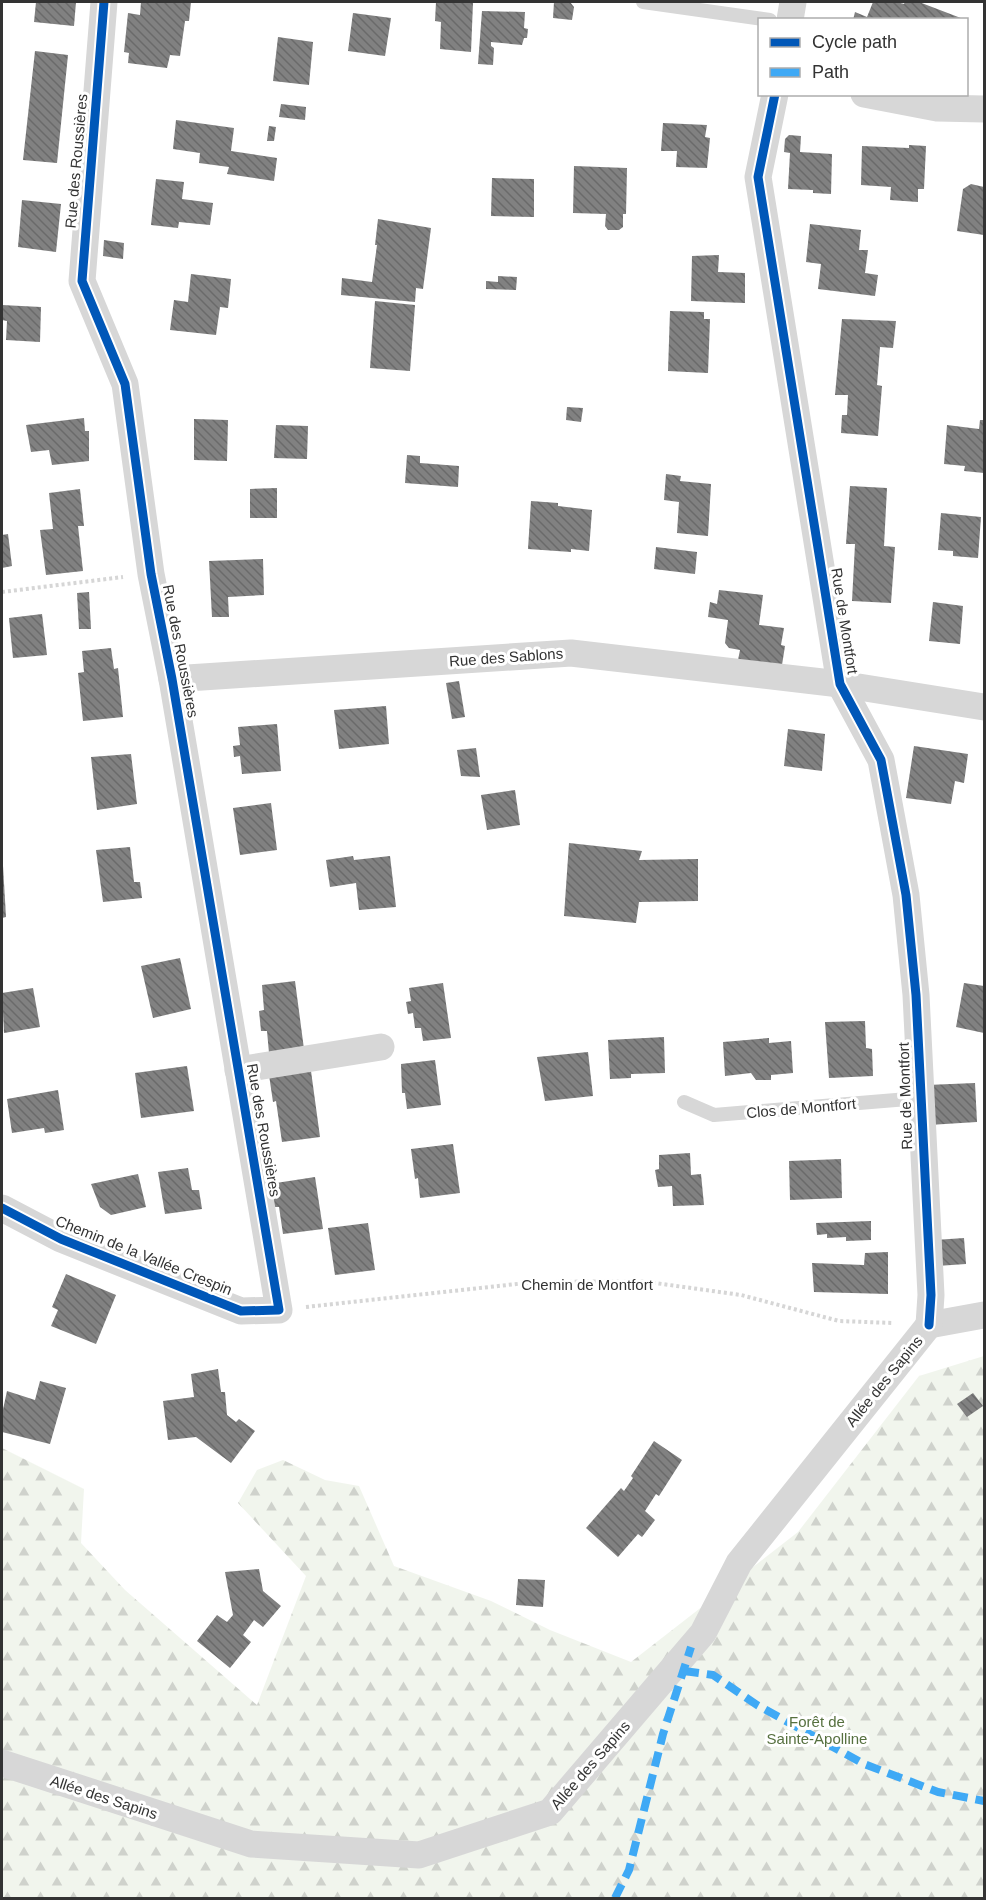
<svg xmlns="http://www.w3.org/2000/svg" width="986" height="1900" viewBox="0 0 986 1900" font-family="Helvetica,sans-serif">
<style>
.forest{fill:url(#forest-firs)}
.building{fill:url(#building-back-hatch)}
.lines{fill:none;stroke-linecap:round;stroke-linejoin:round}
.path{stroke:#d6d6d6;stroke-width:4;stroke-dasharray:3 3;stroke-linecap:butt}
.lane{stroke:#d7d7d7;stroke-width:14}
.street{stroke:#d7d7d7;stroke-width:27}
.quiet{stroke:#3fa9f5;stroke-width:8;stroke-dasharray:15 8;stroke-linecap:butt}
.cycleway-casing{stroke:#fff;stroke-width:13}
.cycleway{stroke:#0057b8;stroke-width:9}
.labels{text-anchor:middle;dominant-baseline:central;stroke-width:6;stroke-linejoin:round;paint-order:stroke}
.street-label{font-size:15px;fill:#333;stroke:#fff}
.park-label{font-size:15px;fill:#56703f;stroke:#fff}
</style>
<defs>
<pattern id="forest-firs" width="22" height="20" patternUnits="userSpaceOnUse" patternTransform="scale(1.5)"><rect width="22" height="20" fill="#f1f5ed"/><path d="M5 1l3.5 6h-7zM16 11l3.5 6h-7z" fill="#cfd2cc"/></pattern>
<pattern id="building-back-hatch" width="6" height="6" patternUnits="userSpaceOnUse" patternTransform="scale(1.5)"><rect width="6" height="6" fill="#818181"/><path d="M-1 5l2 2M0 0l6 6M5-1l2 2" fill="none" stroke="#6a6a6a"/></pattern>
</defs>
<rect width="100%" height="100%" fill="#fff"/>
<path class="forest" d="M984 1356V1898H2V1448L84 1489 81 1543 125 1590 257 1705 306 1576 238 1503 257 1470 283 1460 325 1480 359 1486 394 1566 491 1601 550 1630 631 1662 798 1532 919 1376Z"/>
<g class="building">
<path d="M36 2H76L74 26 34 22Z"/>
<path d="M141 2H191L189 21H185L180 56 170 55 167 68 128 63 129 53 124 52 128 13 140 15Z"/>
<path d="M436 2 473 3 471 52 440 49 441 22 435 21Z"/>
<path d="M554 2H570L574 7 572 20 553 18Z"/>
<path d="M873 2H897L904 4 905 2H919L966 20H853L855 12 867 17Z"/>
<path d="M482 11 525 12 524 28 528 29 527 38H524L522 45 491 42V46L494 48 493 65 478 64Z"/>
<path d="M353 13 391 18 385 56 348 51Z"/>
<path d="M278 37 313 42 309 85 273 81Z"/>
<path d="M35 51 68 55 57 163 23 160Z"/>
<path d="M281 104 306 107 305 120 279 117Z"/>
<path d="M176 120 234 128 231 151 277 158 274 181 227 174 229 167 199 163 200 153 173 149Z"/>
<path d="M663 123 707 125 705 137 710 138 707 168 676 167 677 151H661Z"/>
<path d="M269 126 276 127 274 141H267Z"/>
<path d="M789 135 801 136 800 152 832 154 831 194 813 193V190L788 189 790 153 784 152 785 139Z"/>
<path d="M909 145 926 146 924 189H918V202L890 200 891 187 861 185 862 146 909 148Z"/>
<path d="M574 166 627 168 626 214H623V227L619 230H608L605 226 606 214 573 213Z"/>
<path d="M492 178 534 179V217L491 216Z"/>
<path d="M156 179 184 182 182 199 213 203 210 225 179 222 178 228 151 225Z"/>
<path d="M971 184 984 187V235L957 231 963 189Z"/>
<path d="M22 200 61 204 56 252 18 247Z"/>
<path d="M378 219 431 228 423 289 416 288 415 302 341 295 342 278 372 282 377 245H375Z"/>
<path d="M810 224 861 230 859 250H868L865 273 878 275 875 296 818 289 821 264 806 262Z"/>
<path d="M104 240 124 243 123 259 103 256Z"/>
<path d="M719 255 718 272 745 273V303L691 301 692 256Z"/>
<path d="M191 274 231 279 228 308 220 307 216 335 170 330 174 300 188 302Z"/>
<path d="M498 276 517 277 516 290 486 289V281L498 282Z"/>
<path d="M375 301 415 305 410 371 370 368Z"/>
<path d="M2 305 41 307 40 342 6 340 7 321 2 320Z"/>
<path d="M670 311 704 312V319H710L708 373 668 371Z"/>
<path d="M842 319 896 321 893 348 880 347 877 385 882 386 878 436 841 433 842 415H847L848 395H835Z"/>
<path d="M567 407 583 408 581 422 566 420Z"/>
<path d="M84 418 85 431H89V461L52 465 49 450 31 452 26 425Z"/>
<path d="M194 419 228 420 227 461 194 460Z"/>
<path d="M980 420H984V473L964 471 965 466 944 464 947 425 979 429Z"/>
<path d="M276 425 308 426 307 459 274 458Z"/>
<path d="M407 455 420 456V463L459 466 458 487 405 483Z"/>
<path d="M666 474 681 476 680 481 711 484 708 536 677 533 679 502 664 500Z"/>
<path d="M850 486 887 488 884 546 895 547 891 603 852 601 855 544H846Z"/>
<path d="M277 488V518H250V489Z"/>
<path d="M80 489 84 526H78L83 571 46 575 40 530 53 529 49 493Z"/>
<path d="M531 501 558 503V506L592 510 589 551 571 549V552L528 549Z"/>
<path d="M941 513 981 517 978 558 953 556V551L938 550Z"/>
<path d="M8 534 12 566 2 568V535Z"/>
<path d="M656 547 697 552 695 574 654 569Z"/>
<path d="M263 559 264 595 228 597 229 617H212L209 561Z"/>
<path d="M719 590 763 595 759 625 784 628 781 645 785 646 782 665 738 660 740 650 729 648 725 643 728 620 708 617 710 602 717 604Z"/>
<path d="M89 592 91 629H79L77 593Z"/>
<path d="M933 602 963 606 960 644 929 641Z"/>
<path d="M42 614 47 655 13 658 9 618Z"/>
<path d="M111 648 114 669 118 668 123 717 83 721 78 673 84 672 82 651Z"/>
<path d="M459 681 465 717 452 719 446 683Z"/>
<path d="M386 706 389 744 339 749 334 710Z"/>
<path d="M277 724 281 771 242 774 240 756 234 757 233 746 240 745 238 727Z"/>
<path d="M788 729 825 734 822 771 784 766Z"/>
<path d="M914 746 968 754 964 783 955 781 951 804 906 798Z"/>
<path d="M476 748 480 777 461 776 457 750Z"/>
<path d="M131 754 137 804 97 810 91 757Z"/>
<path d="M515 790 520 825 487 830 481 795Z"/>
<path d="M271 803 277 850 240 855 233 808Z"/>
<path d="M569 843 642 851 639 860 698 859V901L639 902 636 923 564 916Z"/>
<path d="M130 847 134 882H140L142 898 103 902 96 850Z"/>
<path d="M353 856 354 860 390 856 396 907 359 910 356 883 330 887 326 860Z"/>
<path d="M2 866H3L6 917 2 918Z"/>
<path d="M180 958 191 1009 153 1018 141 966Z"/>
<path d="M295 981 304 1049 269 1053 267 1031H261L259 1011 264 1010 262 985Z"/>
<path d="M443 983 451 1038 423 1041 421 1028H415L413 1013 408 1014 406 1002 411 1001 409 988Z"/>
<path d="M964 983 984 986V1033L956 1027Z"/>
<path d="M33 988 40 1027 4 1033 2 993Z"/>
<path d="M865 1021 866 1048 872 1049 873 1076 829 1078 825 1022Z"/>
<path d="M664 1037 665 1073 631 1074V1078L610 1079 608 1040Z"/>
<path d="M769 1038V1043L791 1041 793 1073 771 1075V1080H756L751 1073 725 1076 723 1042Z"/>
<path d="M588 1052 593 1096 545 1101 537 1057Z"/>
<path d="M435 1060 441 1105 407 1109 405 1093H402L401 1064Z"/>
<path d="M187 1066 194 1111 141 1118 135 1073Z"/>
<path d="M311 1071 320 1137 282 1142 276 1101 273 1102 269 1075Z"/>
<path d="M975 1083 977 1122 929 1125 927 1085Z"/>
<path d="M58 1090 64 1130 45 1133 44 1128 12 1133 7 1099Z"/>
<path d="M453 1144 460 1193 420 1198 418 1178 415 1179 411 1149Z"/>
<path d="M690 1153 691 1175 701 1174 704 1205 673 1206 672 1186 658 1187 655 1170 659 1169V1155Z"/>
<path d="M841 1159 842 1198 790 1200 789 1161Z"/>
<path d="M188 1168 192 1190H199L202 1209 165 1214 158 1172Z"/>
<path d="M138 1174 146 1207 111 1215 100 1207 91 1184Z"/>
<path d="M315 1177 323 1229 283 1234 279 1207H274L273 1197 278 1196 276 1183Z"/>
<path d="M871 1221V1240L846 1241V1237L827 1238V1234L817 1235 816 1223Z"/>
<path d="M368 1223 375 1270 335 1275 328 1228Z"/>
<path d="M964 1238 966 1264 937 1266 935 1240Z"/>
<path d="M888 1252V1294L814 1292 812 1263 864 1265 865 1253Z"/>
<path d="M66 1274 116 1295 96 1344 51 1326 58 1310 52 1307Z"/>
<path d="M218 1369 221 1392H225L227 1415 236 1422 239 1419 255 1431 231 1463 196 1437 168 1440 163 1401 194 1397 191 1374Z"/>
<path d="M40 1381 66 1388 50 1444 2 1432V1414L7 1391 35 1400Z"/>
<path d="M973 1393 983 1406 967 1417 957 1404Z"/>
<path d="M654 1441 682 1460 659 1496 656 1494 645 1511 655 1520 642 1537 638 1534 618 1557 586 1528 621 1488 624 1491 633 1478 631 1476Z"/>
<path d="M259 1569 263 1591 281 1606 263 1627 254 1620 243 1635 251 1642 230 1668 197 1641 217 1615 227 1622 233 1615 225 1572Z"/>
<path d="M518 1579 545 1580 543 1607 516 1605Z"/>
</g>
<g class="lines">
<g class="path">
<path d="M2 592 123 577"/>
<path d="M306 1307 535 1282 641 1281 741 1295 839 1321 893 1323"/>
</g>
<g class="lane">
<path d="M643 2 770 20"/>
<path d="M684 1102 714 1115 920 1098"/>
</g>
<g class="street">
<path d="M790 20 793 2"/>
<path d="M775 94 758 177 840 684 881 760 906 895 916 995 931 1295 929 1325"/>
<path d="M864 94 937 108 984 109"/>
<path d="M172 679 571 653 840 684 984 707"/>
<path d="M238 1070 381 1047"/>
<path d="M2 1208 61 1239 241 1311 279 1310 172 679 151 574 125 384 82 281 104 2"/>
<path d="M929 1325 984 1315"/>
<path d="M2 1763 251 1844 419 1855 550 1812 703 1633 739 1563 929 1325"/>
</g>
<g class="quiet">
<path d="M684 1671 713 1675 757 1705 864 1764 938 1792 984 1801"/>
<path d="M615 1898 629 1870 663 1734 691 1647"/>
</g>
<defs>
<g id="cycleway">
<path d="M775 94 758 177 840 684 881 760 906 895 916 995 931 1295 929 1325"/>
<path d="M2 1208 61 1239 241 1311 279 1310 172 679 151 574 125 384 82 281 104 2"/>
</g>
</defs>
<use href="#cycleway" class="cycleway-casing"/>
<use href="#cycleway" class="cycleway"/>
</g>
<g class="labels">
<g class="street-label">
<text transform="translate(76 161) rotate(-85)">Rue des Roussières</text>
<text transform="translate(845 621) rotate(81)">Rue de Montfort</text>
<text transform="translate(181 651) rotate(79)">Rue des Roussières</text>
<text transform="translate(506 657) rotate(-4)">Rue des Sablons</text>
<text transform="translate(905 1096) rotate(-92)">Rue de Montfort</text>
<text transform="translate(801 1108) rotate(-5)">Clos de Montfort</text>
<text transform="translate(264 1130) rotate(80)">Rue des Roussières</text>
<text transform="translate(144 1255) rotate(22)">Chemin de la Vallée Crespin</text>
<text x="587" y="1284">Chemin de Montfort</text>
<text transform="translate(884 1381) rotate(-51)">Allée des Sapins</text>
<text transform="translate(590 1765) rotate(-49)">Allée des Sapins</text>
<text transform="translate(104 1797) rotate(18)">Allée des Sapins</text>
</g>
<g class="park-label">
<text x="817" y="1721">Forêt de<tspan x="817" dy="17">Sainte-Apolline</tspan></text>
</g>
</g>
<rect width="986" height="1900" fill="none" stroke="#333333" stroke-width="6"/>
<rect x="758" y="18" width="210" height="78" fill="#ffffff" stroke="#adadad" stroke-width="1.5"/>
<rect x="770" y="38" width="30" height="9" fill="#0057b8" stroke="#adadad" stroke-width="1.5"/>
<text x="812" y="48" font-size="18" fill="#333333">Cycle path</text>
<rect x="770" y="68" width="30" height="9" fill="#3fa9f5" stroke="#adadad" stroke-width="1.5"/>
<text x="812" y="78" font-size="18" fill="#333333">Path</text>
</svg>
